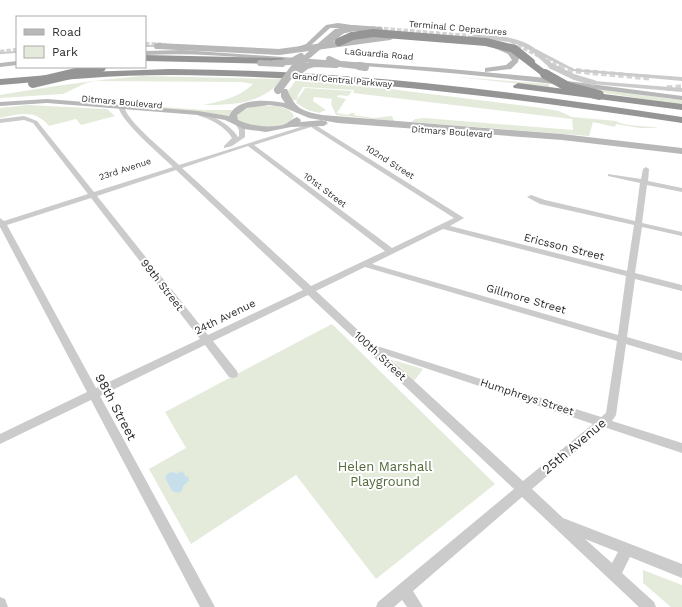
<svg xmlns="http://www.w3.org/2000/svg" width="682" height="607" viewBox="0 0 682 607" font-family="'Work Sans',sans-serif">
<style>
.green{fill:#e4ebdb}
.water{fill:#c7dfeb}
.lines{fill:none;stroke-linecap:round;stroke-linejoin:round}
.street-tunnel-far1{stroke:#d5d5d5;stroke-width:4.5;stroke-dasharray:4.5 2;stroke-linecap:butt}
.street-tunnel{stroke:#d5d5d5;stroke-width:5.5;stroke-dasharray:5.5 3;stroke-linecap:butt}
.street{fill:#cbcbcb;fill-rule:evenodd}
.secondary{fill:#b8b8b8;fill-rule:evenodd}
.highway{fill:#959595;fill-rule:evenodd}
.street-bridge-far1{stroke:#cbcbcb;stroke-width:4.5}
.street-bridge{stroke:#cbcbcb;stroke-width:5.5}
.secondary-bridge-far1{stroke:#b8b8b8;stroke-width:6}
.secondary-bridge{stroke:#b8b8b8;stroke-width:8}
.highway-bridge-far1{stroke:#959595;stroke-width:8}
.highway-bridge{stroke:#959595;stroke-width:10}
.labels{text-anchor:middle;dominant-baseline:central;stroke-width:4;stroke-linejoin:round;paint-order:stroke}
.far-street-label{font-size:9px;fill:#2e2e2e;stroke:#fff}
.street-label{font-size:11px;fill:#2e2e2e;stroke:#fff}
.near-street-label{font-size:13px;fill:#2e2e2e;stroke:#fff}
.near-park-label{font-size:13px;fill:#52693b;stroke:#fff}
</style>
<rect width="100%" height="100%" fill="#fff"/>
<g class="green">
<path d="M142 76 282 79C263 104 233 105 203 105 222 101 238 98 253 84L242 82 96 81 86 83 63 94 0 98V95C47 87 94 80 142 76Z"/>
<path d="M457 77 549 84V87Z"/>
<path d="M296 80 374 87 542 108 559 111 572 117 616 121C623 126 648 126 659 128H640L616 124 615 127 593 122 589 136 412 122 415 119 424 118 573 130 572 119 353 93 354 90 303 87 298 95 297 100 305 88 352 91 348 96 338 95 337 97 346 99 337 113 348 115 351 113H355L354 115 374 118 392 116 394 121 336 115 331 104 332 99 314 97 313 101 326 110 319 113 308 110 296 103 297 100H291L288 91Z"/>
<path d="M560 86 613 90 671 99 670 95 682 96V105Z"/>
<path d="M28 105 107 109 115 116 81 125 76 119 49 126C35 109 20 114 0 118V108Z"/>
<path d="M135 105 205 110H233L228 116 202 112 133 106Z"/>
<path d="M254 106C266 106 288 103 294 116 284 134 254 126 238 121L236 117 239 112Z"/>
<path d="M332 324 495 484 376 579 296 475 191 544 149 469 186 448 165 412Z"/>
<path d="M393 360 423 369 414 381Z"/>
<path d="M643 570 682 585V607H671L643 583Z"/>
</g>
<path class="water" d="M182 471 186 477 188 476 189 481 183 486 182 491 178 493 172 491 165 477 168 473 174 472 176 474Z"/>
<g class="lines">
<g class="street-tunnel-far1">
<path d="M371 28 480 37"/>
<path d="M512 42 562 67"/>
<path d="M145 44 166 45"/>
<path d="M0 52 17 50"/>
</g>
<g class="street-tunnel">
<path d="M560 66 567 70 652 78"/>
<path d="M667 88 682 87"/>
</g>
<g class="street">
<path d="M145 45H157L159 46 157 47H145Z"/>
<path d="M532 49H536L574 69 682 77V81L573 71 532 51Z"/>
<path d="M17 51V53L0 54V52Z"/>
<path d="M594 81 682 88V92L592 84V82Z"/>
<path d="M126 100 129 102 124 106C126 121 167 153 179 165L307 125 308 123 319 121 322 123 317 126 464 218 450 226 627 271 634 225 540 204 527 197 531 195 545 200 635 221 640 183 608 176V174L641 179 643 169 646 167 649 169 648 181 682 188V192L647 185 642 223 682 232V236L642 227 635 273 682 285V291L635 279 627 337 682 353V361L626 344 616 415 612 421 682 443V453L604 427 532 489 563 518 682 564V578L630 557 622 573 654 602 656 607H639L522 497 413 591 423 607H407L402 600 394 607H376L378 602 514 489 308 295 213 341 237 371 238 374 237 377 233 378 229 377 205 345 100 396 215 607H200L91 400 0 444V434L87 392 0 227V218L4 221 88 194 33 123 24 120 0 123V119L24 116 37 121 94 192 173 167C160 154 121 122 118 106ZM311 127 454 218 392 248 254 145ZM248 146 385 251 311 286 182 168ZM176 170 303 290 208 335 97 196ZM91 198 200 339 96 388 7 225ZM443 229 626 276 618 335 372 264ZM365 267 617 341 606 413 601 417 374 345 316 291ZM386 355 593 424 523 481ZM585 539 618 552 612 563Z"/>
<path d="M199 112C214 116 230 124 238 137L239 136V130L236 125 241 124 245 130V137L232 146 224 148V146L232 138C225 126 210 119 197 115V113Z"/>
<path d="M0 597 5 599 8 607H0Z"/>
</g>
<g class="secondary">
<path d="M338 23 365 27 344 33 326 48 323 46 324 45 340 31 349 28H330L310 46 292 52 289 50 306 44 326 25Z"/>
<path d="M494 44 510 49 519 58 518 62 511 69 485 72V68L506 65 512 60 508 54 492 47 491 46Z"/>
<path d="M182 50 439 68 537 77 682 96V100C556 83 429 69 302 62 250 58 198 52 145 55V51Z"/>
<path d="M17 61V65L0 67V63Z"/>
<path d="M281 89H287C295 108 301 111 322 115L562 134 682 148V154L562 140 338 123 309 118 283 107 269 105 247 108 237 115 238 120C251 126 268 128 283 125 288 123 292 119 297 117L301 120 300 122 324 120 328 123 324 126 291 127 266 132 244 129 225 120 198 115 47 103 0 106V102L47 99 198 111 229 116C237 97 269 100 285 103L281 97Z"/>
</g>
<g class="highway">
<path d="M515 48 548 72 550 74 548 76H542L512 53 511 51Z"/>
<path d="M145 55 282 58 287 61 282 64 145 61Z"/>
<path d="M170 69C228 70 285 71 343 76 456 84 569 100 682 117V123C513 98 343 76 172 75 114 75 57 80 0 85V79L85 72Z"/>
<path d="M518 83 682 104V110L514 88 513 86Z"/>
</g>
<path class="street-bridge-far1" d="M471 37C491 38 514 37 532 49 539 54 545 62 553 67"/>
<path class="street-bridge" d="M551 66 574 77 594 83"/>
<g class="secondary-bridge-far1">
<path d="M157 46 279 52 390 37"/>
<path d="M329 59 340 64 365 67"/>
<path d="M260 63 282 64"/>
<path d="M274 63 290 62 301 56"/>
<path d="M295 67 336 32 354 28 380 30"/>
<path d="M303 67 314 64 336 65"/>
</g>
<g class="secondary-bridge">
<path d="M359 66 365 67"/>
<path d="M296 73 305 66"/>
<path d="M278 90 296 66"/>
</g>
<path class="highway-bridge-far1" d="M339 42 352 36 373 33 486 42 515 49 531 62"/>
<g class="highway-bridge">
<path d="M545 74 568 87 599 95"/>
<path d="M33 83 101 67"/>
</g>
</g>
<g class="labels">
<g class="far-street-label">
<text transform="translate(458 28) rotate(5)">Terminal C Departures</text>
<text transform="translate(379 54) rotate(5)">LaGuardia Road</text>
<text transform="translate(342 80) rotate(5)">Grand Central Parkway</text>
<text transform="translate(122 102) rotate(5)">Ditmars Boulevard</text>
<text transform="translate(452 132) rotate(4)">Ditmars Boulevard</text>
<text transform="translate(390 162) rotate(32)">102nd Street</text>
<text transform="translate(125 169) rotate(-18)">23rd Avenue</text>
<text transform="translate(325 190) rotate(37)">101st Street</text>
</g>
<g class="street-label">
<text transform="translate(564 247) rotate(14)">Ericsson Street</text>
<text transform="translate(162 285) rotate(52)">99th Street</text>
<text transform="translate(526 299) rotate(16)">Gillmore Street</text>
<text transform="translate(225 317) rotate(-26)">24th Avenue</text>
<text transform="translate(380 356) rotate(43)">100th Street</text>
<text transform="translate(527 397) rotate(18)">Humphreys Street</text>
</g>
<g class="near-street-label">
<text transform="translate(116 407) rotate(62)">98th Street</text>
<text transform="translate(574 446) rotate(-40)">25th Avenue</text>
</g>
<g class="near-park-label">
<text x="385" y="466">Helen Marshall<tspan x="385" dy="15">Playground</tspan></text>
</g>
</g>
<rect x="16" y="16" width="130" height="52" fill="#ffffff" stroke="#ababab"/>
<rect x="24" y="29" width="20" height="6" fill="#b8b8b8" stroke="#ababab"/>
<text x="52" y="36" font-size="12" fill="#2e2e2e">Road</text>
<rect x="24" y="46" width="20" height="12" fill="#e4ebdb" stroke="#ababab"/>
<text x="52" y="56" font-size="12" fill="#2e2e2e">Park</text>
</svg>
